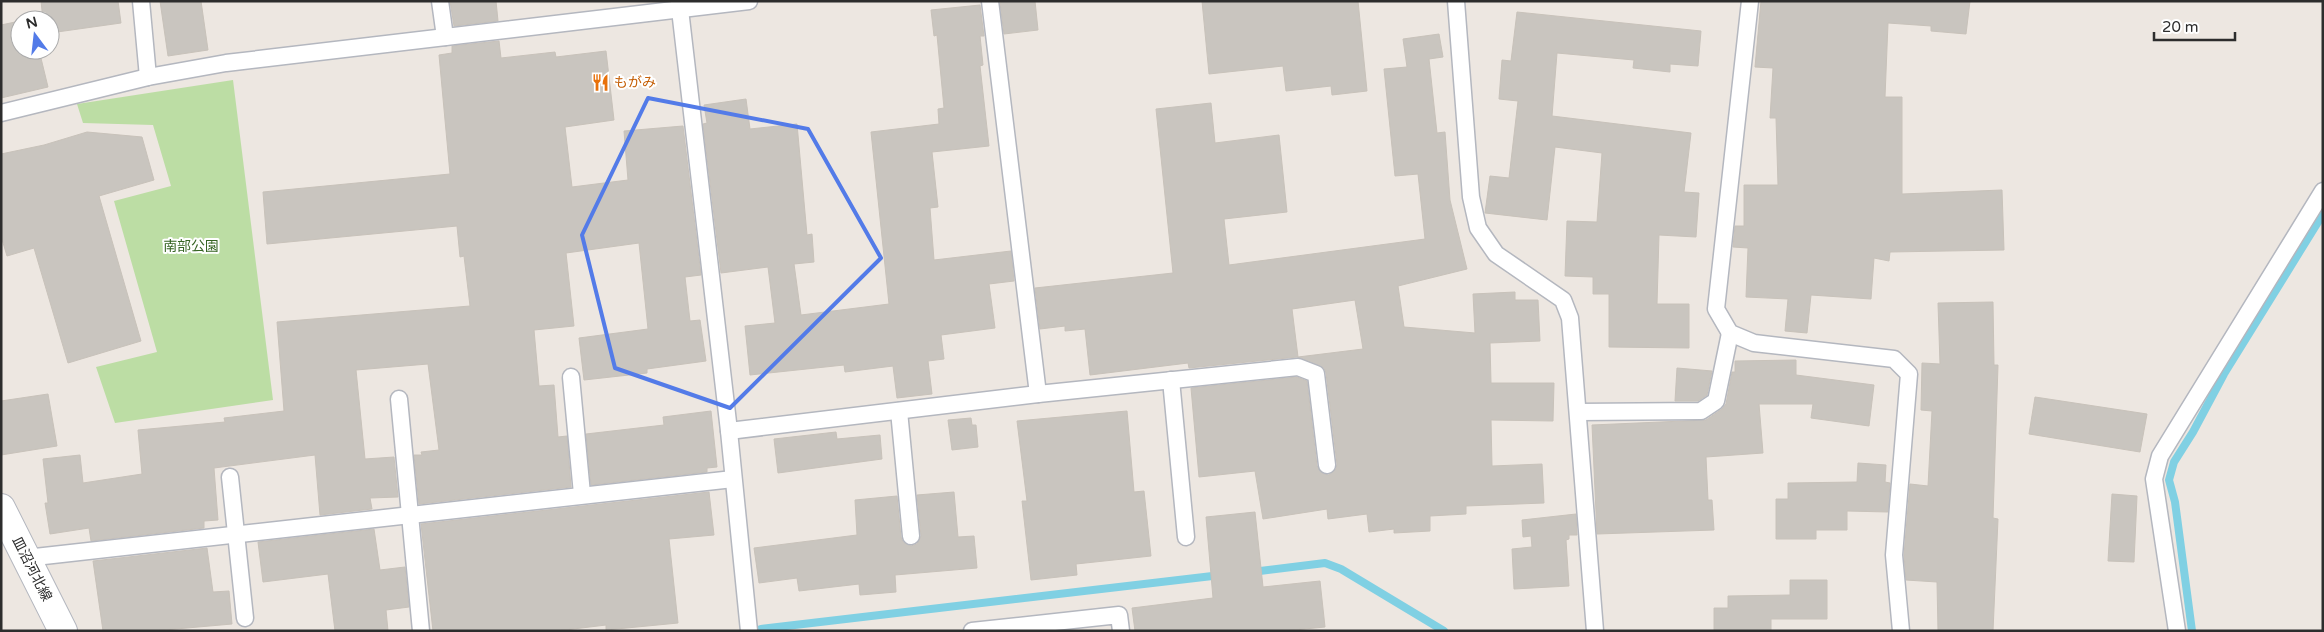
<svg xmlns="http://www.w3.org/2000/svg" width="2324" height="632" viewBox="0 0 2324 632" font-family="'Varela Round','Noto Sans JP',sans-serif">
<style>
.green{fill:#bcdda4}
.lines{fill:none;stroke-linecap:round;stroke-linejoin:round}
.stream{stroke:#80d0e3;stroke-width:8}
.building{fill:#c9c5bf;stroke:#c8c2ba;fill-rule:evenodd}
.service-casing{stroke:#b4b7bf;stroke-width:19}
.secondary-casing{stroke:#b4b7bf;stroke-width:30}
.service{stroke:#fff;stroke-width:16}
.secondary{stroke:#fff;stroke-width:28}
.marked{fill:none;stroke:#537be8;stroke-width:4;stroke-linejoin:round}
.labels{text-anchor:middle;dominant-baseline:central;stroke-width:4;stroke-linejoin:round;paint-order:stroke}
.food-label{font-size:14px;fill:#c56008;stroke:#fff;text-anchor:start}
.park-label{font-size:14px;fill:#366423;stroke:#fff}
.street-label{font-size:14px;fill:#2d2d2d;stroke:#fff}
</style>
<rect width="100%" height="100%" fill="#ede7e1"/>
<path class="green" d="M233 80 273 400 115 423 96 367 157 352 114 201 171 186 153 125 83 123 77 104Z"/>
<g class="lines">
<g class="stream">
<path d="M1252 572 1325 563 1341 569 1444 631"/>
<path d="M761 629 1221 575"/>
<path d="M2192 631 2175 502 2169 480 2174 462 2193 432 2224 374 2323 214"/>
</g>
</g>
<g class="building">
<path d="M41 1H118L121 23 50 33V20H43Z"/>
<path d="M160 1H201L208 50 168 56Z"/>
<path d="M450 1H496L498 21 454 26Z"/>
<path d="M1003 1H1035L1038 30 1004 34 1000 3Z"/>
<path d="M1202 1H1358L1367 91 1332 95 1331 86 1286 91 1283 66 1209 74Z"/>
<path d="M1761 1H1970L1966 34 1931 31V26L1888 23 1885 97H1902V194L2002 190 2004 250 1890 252 1889 261 1874 258 1871 299 1811 295 1807 333 1785 331 1788 299 1746 297 1748 248 1733 247 1735 226H1744V185H1778L1776 118H1770L1773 68 1755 67Z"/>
<path d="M980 5 984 36H980L983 65 980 66 989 146 932 152 938 207 930 208 934 260 1011 251 1014 281 989 284 995 328 941 335 944 359 928 361 932 394 897 398 893 366 845 372 844 365 750 375 745 326 775 323 768 267 721 273 703 124 707 123 704 105 746 99 750 129 797 124 807 235 812 234 814 262 794 264 801 315 889 304 871 132 939 124 938 109 944 108 937 35 934 36 931 10Z"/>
<path d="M1517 12 1701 31 1698 66 1670 64V72L1633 68 1634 60 1557 53 1552 116 1691 133 1684 192 1699 193 1696 237 1659 235 1657 304H1689V348L1609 347V294H1593V277L1565 276 1567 221 1597 222 1602 153 1555 147 1547 220 1485 213 1490 176 1509 178 1518 101 1499 99 1502 60 1511 61Z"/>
<path d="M20 21V50H39L48 87 1 98V25Z"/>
<path d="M1439 34 1443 57 1429 59 1437 133 1445 132 1450 200 1467 269 1398 286 1404 327 1475 333 1473 294 1515 292V300H1538L1540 341 1490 343 1491 383H1554L1553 421 1491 420 1492 466 1542 464 1544 503 1466 506V514L1430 516V531L1394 533V529L1369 532 1367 514 1328 519 1327 509 1263 519 1255 471 1199 477 1191 388 1297 377 1307 381 1317 466 1323 474 1329 475 1336 469 1337 464 1326 373 1324 368 1297 357 1189 368 1188 363 1090 375 1085 329 1065 331V326L1040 329 1035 288 1173 273 1156 109 1211 103 1215 143 1279 135 1287 212 1224 219 1229 265 1425 239 1418 174 1395 176 1384 69 1407 67 1403 39ZM1355 300 1363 349 1298 357 1292 309Z"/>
<path d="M499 41 501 58 555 52 556 57 606 51 614 120 565 127 572 187 628 180 624 131 683 126 701 275 685 277 690 321 700 320 706 361 647 369V373L584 380 579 338 648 329 639 243 566 253 574 326 534 330 539 386 554 385 558 437 567 436 571 487 419 504 414 455H422L421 452 439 450 428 364 356 370 365 459 394 457 398 497 370 498 372 509 320 515 315 455 214 468 218 520 204 521V528L91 541 89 528 50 534 45 503H48L43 459 80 455 83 483 142 474 138 430 225 422 224 418 284 411 277 322 470 306 464 256 460 257 457 226 267 244 263 192 450 174 439 55 452 53V46Z"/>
<path d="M87 132 142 137 154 180 99 196 141 341 68 363 34 248 7 256 1 236V154L44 145Z"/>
<path d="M1993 302 1994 365H1998L1993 518 1998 519 1993 631H1938L1937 582 1906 580 1904 555 1910 484 1928 486 1932 411 1921 410 1922 363 1940 364 1938 303Z"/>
<path d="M1796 360V375L1874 385 1869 426 1811 418 1813 404H1759L1763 453 1706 457 1708 500H1712L1714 530 1597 534 1592 425 1706 420 1722 409 1726 404 1732 372H1735V361Z"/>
<path d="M1677 368 1712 371 1707 395 1698 401H1675Z"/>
<path d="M48 394 57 446 1 455V401Z"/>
<path d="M2035 397 2147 414 2140 452 2029 434Z"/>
<path d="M711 411 717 467 707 468V472L591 485 586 434 664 425 663 417Z"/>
<path d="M1127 411 1134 492 1144 491 1151 556 1076 564 1077 575 1031 580 1022 501H1027L1017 421Z"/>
<path d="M971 418 972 425H976L978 447 952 450 948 420Z"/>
<path d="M836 432 837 439 880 435 882 459 778 473 774 439Z"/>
<path d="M1858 463 1886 465 1885 482 1890 483 1888 512 1847 511V530H1816V539H1776V499H1788V483L1857 482Z"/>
<path d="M709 492 714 535 669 539 678 623 606 630V625L557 631H433L421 524Z"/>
<path d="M954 492 958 537 974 536 977 568 895 575 896 592 860 595 859 584 799 591 797 578 759 583 754 548 857 535 855 500 897 496 901 537 903 542 911 546 917 544 921 536 917 495Z"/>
<path d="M2112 494 2137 496 2134 562 2108 561Z"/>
<path d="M1255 512 1263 587 1320 581 1325 627 1284 631H1135L1132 608 1213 598 1206 517Z"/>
<path d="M1576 514 1577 535H1569V539L1566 540 1569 586 1514 589 1512 549 1532 547 1531 536 1523 537 1522 520Z"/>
<path d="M374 529 380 570 405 567 409 607 386 610 388 631H335L328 574 263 582 258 542Z"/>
<path d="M207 548 213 592 229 591 232 624 153 631H103L93 561Z"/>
<path d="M1790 580H1827V619H1771V631H1714V608H1728V596L1790 595Z"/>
</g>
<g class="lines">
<defs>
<g id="service">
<path d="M141 1 148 77"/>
<path d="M440 1 445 37"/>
<path d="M679 1 729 431 749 631"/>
<path d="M990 1 1038 394"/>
<path d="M1456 1 1471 197 1478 228 1496 254 1563 300 1570 318 1595 631"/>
<path d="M1750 1 1716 309 1730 333 1754 343 1894 359 1909 374 1894 555 1901 631"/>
<path d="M1 113 148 77 226 63 749 1"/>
<path d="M571 377 582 494"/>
<path d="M1171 380 1186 537"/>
<path d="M399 399 421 631"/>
<path d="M899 411 911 536"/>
<path d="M1578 412 1701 411 1716 401 1730 333"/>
<path d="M729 431 1038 394 1298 367 1316 374 1327 465"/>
<path d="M230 477 245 618"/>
<path d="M26 558 733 479"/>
<path d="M972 631 1119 615 1121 631"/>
<path d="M2177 631 2154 479 2160 456 2323 191"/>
</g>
<path id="secondary" d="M1 508 63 631"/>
</defs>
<use href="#service" class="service-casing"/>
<use href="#secondary" class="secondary-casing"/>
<use href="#service" class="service"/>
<use href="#secondary" class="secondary"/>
</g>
<path class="marked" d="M648 98 808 129 881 258 730 408 615 368 582 235Z"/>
<defs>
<symbol id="restaurant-bare" viewBox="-9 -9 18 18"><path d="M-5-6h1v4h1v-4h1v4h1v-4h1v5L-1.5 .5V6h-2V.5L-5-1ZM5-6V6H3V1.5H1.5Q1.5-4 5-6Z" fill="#e8710a" stroke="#fff" stroke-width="2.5" paint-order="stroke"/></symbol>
</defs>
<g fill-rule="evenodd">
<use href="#restaurant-bare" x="588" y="70" width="25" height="25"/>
</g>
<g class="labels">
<g class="food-label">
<text x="614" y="82">もがみ</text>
</g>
<g class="park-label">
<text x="191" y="246">南部公園</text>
</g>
<g class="street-label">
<text transform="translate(32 569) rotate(63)">皿沼河北線</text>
</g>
</g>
<rect width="2324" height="632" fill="none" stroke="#2d2d2d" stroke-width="5"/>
<g transform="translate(35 35) rotate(345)"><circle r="24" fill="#ffffff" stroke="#ababab"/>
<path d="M0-4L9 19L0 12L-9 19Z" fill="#537be8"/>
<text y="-8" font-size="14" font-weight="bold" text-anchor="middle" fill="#2d2d2d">N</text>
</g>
<path d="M2154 32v8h81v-8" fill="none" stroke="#2d2d2d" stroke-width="2.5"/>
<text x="2162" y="32" font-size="15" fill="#2d2d2d" stroke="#ffffff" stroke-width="4" paint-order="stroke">20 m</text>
</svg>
